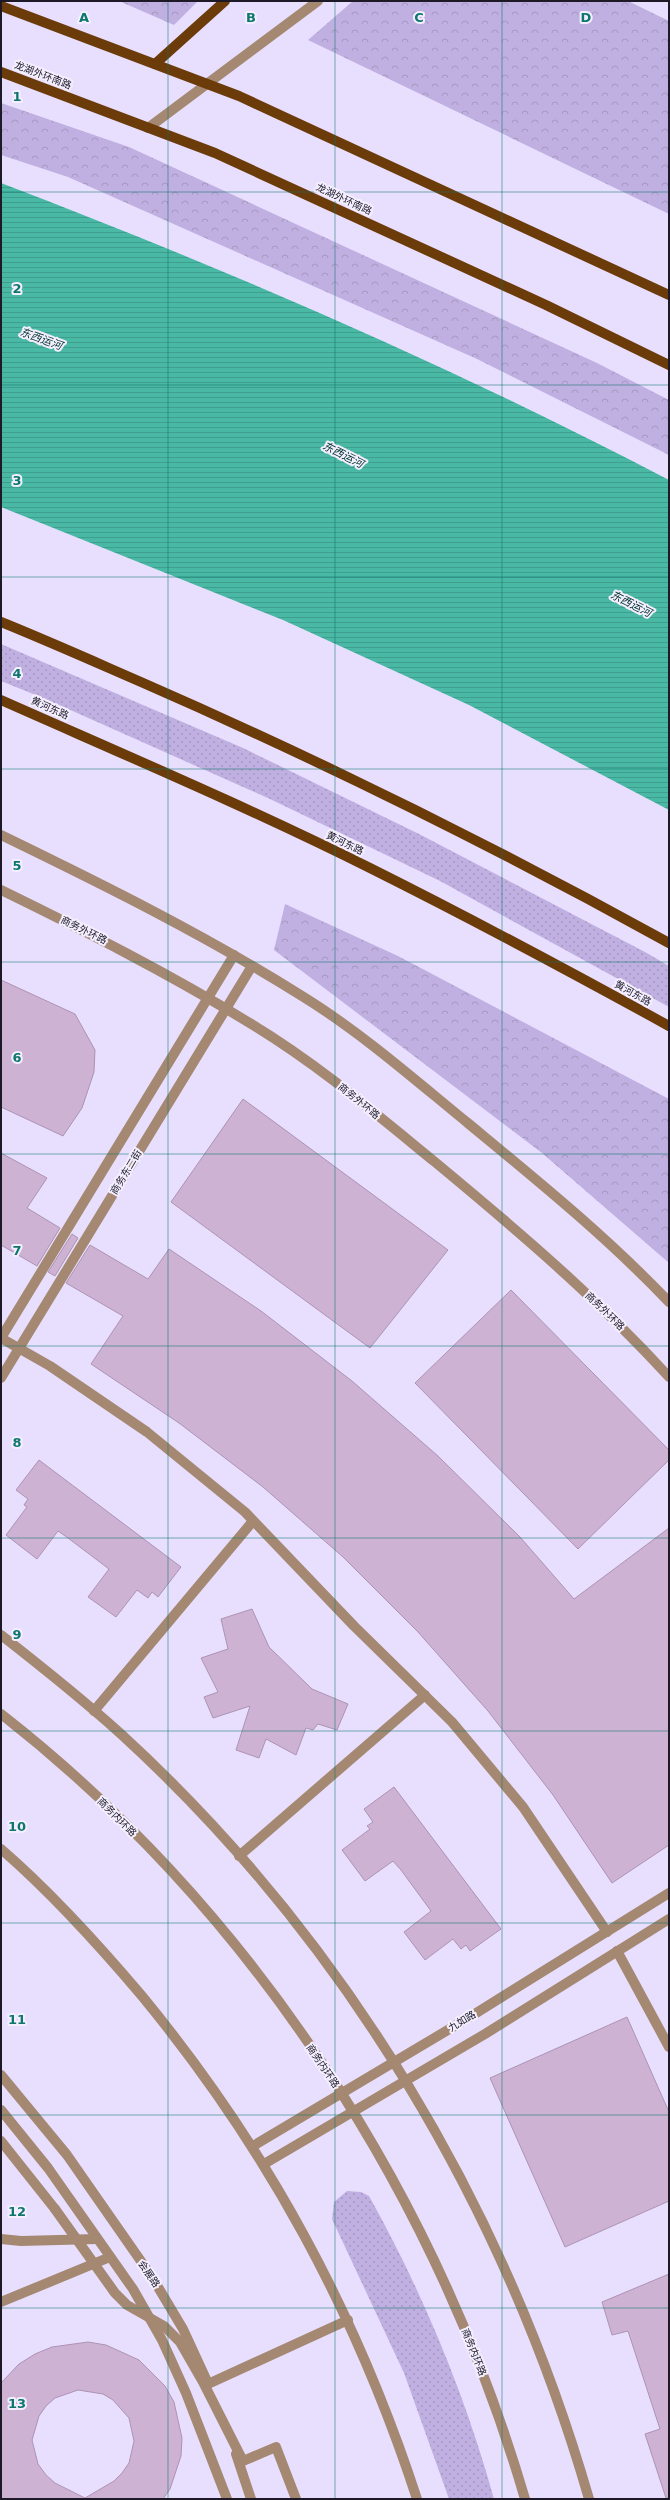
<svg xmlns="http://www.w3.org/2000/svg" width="670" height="2500" viewBox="0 0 670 2500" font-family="'DejaVu Sans','Noto Sans SC',sans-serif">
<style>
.grass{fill:url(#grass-dots)}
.park{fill:url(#park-crowns)}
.water{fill:url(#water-rules)}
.building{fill:#cdb2d4;stroke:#ad93b3;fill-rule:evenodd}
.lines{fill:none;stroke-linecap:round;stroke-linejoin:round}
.minor{stroke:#a58872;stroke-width:10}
.major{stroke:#6c3b0a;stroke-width:10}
.minor-bridge{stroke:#a58872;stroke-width:10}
.grid{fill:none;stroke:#0f766e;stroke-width:1;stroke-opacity:0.55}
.labels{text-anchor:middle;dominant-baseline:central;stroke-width:4;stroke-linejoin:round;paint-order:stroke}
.street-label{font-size:10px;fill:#1d1927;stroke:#f4efff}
.water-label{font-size:11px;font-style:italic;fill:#00342c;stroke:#f4efff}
.grid-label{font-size:13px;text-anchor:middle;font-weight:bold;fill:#0f766e;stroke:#f4efff;stroke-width:4;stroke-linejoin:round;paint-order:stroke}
</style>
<defs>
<pattern id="grass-dots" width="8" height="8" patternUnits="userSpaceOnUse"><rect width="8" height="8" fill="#c0b0e1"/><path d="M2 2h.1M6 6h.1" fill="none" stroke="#a597c1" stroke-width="1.8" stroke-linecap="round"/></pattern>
<pattern id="park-crowns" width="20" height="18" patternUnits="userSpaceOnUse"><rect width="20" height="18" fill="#c0b0e1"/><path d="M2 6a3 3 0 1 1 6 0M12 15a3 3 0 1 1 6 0" fill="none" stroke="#a597c1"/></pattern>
<pattern id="water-rules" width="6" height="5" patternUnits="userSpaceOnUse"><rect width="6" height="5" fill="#49b9a5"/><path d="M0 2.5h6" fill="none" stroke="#3f9e8e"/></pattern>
</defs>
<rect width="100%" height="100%" fill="#e8dfff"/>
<g class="grass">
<path d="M1 644 243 748 419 834 645 952 669 966V1007L440 881 270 799 48 700 1 681Z"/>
<path d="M347 2191 361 2192 369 2196C422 2291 465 2394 494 2499H449L404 2373 332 2219 334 2202Z"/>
</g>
<g class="park">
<path d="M119 1H198L174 25Z"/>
<path d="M353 1H628L669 21V214L308 40Z"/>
<path d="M1 103 129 147 597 363 669 400V455L477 359 68 177 1 155Z"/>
<path d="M285 904 398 956 669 1099V1263L542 1153 274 950Z"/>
</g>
<path class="water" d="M1 183C229 270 453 367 669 480V810L469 705 283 620 1 507Z"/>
<g class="building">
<path d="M1 980 75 1014 95 1050 94 1072 82 1108 63 1136 1 1107Z"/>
<path d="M243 1099 448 1250 370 1348 171 1202Z"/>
<path d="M1 1153 47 1178 27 1208 60 1228 37 1266 1 1245Z"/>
<path d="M72 1234 78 1238 55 1276 48 1272Z"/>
<path d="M90 1245 148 1279 169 1249 261 1311 352 1381 438 1456 520 1537 574 1599 669 1528V1845L612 1883 553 1795 488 1711 418 1632 343 1557 263 1487 179 1423 91 1364 123 1316 66 1283Z"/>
<path d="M511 1290 669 1450V1460L578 1549 415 1383Z"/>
<path d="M39 1460 181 1567 158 1597 152 1592 148 1598 137 1590 116 1617 88 1597 109 1569 68 1538 58 1531 37 1559 6 1535 27 1507 24 1505 28 1499 16 1490Z"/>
<path d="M252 1609 269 1647 312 1689 348 1704 337 1730 318 1724 313 1730 306 1728 296 1755 266 1739 259 1758 236 1750 250 1706 213 1718 204 1697 218 1692 201 1658 228 1649 221 1619Z"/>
<path d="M394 1787 501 1929 470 1951 466 1945 461 1949 453 1939 425 1960 404 1932 431 1911 401 1870 393 1861 365 1881 342 1850 370 1829 367 1826 373 1822 364 1809Z"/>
<path d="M627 2017 669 2112V2201L565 2247 490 2078Z"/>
<path d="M669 2274V2498H666L645 2434 660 2429 628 2331 612 2335 602 2302Z"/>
<path d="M88 2342 106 2345 139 2360 165 2386 174 2402 182 2438 181 2456 170 2489 163 2499H1V2383L19 2364 35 2354 52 2347ZM78 2390 103 2394 113 2400 129 2418 134 2441 129 2463 122 2473 114 2481 85 2498 55 2483 46 2475 38 2464 32 2440 39 2416 46 2406 55 2398Z"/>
</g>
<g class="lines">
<g class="minor">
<path d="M148 128 318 1"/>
<path d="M1 835C104 885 205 935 302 996 362 1033 415 1080 469 1124 538 1181 607 1237 669 1302"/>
<path d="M1 890C85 931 168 973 248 1022 315 1062 375 1113 435 1162 517 1230 597 1298 669 1377"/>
<path d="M234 955 1 1338 50 1366 147 1432 245 1512 354 1626 452 1722 523 1807 607 1932"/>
<path d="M1 1378 252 966"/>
<path d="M1 1635C42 1667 82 1699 121 1734 345 1939 505 2208 589 2499"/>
<path d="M94 1711 253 1521"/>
<path d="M1 1714C252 1910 436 2194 525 2499"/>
<path d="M1 1849C52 1893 98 1944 142 1996 267 2148 356 2312 417 2499"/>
<path d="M239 1856 425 1695"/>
<path d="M617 1951 669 2047"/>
<path d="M1 2075 67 2155 152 2277 183 2329 206 2379"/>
<path d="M1 2110 48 2168 133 2289 162 2340 186 2393 227 2499"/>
<path d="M1 2141 55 2209"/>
<path d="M253 2146 473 2015 669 1893"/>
<path d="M264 2164 485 2034 669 1919"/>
<path d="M1 2239 21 2241 97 2239"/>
<path d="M1 2302 110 2257"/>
<path d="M208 2384 348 2320"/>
<path d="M236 2454 251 2499"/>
<path d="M243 2461 276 2447 296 2499"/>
</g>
<g class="major">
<path d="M1 6 239 96 669 295"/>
<path d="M155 64 225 1"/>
<path d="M1 72 215 153 546 305 669 365"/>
<path d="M1 622C48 641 95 662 141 682 322 761 497 848 669 943"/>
<path d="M1 700C125 755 250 808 372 869 472 919 571 972 669 1026"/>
</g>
<path class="minor-bridge" d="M55 2209 115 2293 127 2305 164 2326 180 2342 203 2382 243 2461"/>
</g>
<path class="grid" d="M168 1V2499M335 1V2499M502 1V2499M1 192H669M1 385H669M1 577H669M1 769H669M1 962H669M1 1154H669M1 1346H669M1 1538H669M1 1731H669M1 1923H669M1 2115H669M1 2308H669"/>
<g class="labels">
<g class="street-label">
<text transform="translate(43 75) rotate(21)">龙湖外环南路</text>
<text transform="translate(344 199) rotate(25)">龙湖外环南路</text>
<text transform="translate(50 708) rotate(24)">黄河东路</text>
<text transform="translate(345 843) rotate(26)">黄河东路</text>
<text transform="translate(84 930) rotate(26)">商务外环路</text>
<text transform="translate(633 993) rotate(29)">黄河东路</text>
<text transform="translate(359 1101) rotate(39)">商务外环路</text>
<text transform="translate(126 1172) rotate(-59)">商务东二街</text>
<text transform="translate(605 1311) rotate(44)">商务外环路</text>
<text transform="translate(117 1817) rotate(45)">商务内环路</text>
<text transform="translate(462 2021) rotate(-31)">九如路</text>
<text transform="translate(323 2066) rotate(56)">商务内环路</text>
<text transform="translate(149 2274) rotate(56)">会展路</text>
<text transform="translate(474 2352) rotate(68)">商务内环路</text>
</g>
<g class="water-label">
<text transform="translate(41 339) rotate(20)">东西运河</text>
<text transform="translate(343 455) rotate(27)">东西运河</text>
<text transform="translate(631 604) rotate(27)">东西运河</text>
</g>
</g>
<g class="grid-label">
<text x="84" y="22">A</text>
<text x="251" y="22">B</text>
<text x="419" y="22">C</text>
<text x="586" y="22">D</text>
<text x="17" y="101">1</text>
<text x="17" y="293">2</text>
<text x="17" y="485">3</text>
<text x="17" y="678">4</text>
<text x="17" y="870">5</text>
<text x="17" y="1062">6</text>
<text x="17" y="1255">7</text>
<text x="17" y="1447">8</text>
<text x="17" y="1639">9</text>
<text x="17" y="1831">10</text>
<text x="17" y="2024">11</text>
<text x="17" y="2216">12</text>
<text x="17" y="2408">13</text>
</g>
<rect width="670" height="2500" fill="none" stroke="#1d1927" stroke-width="4"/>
</svg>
